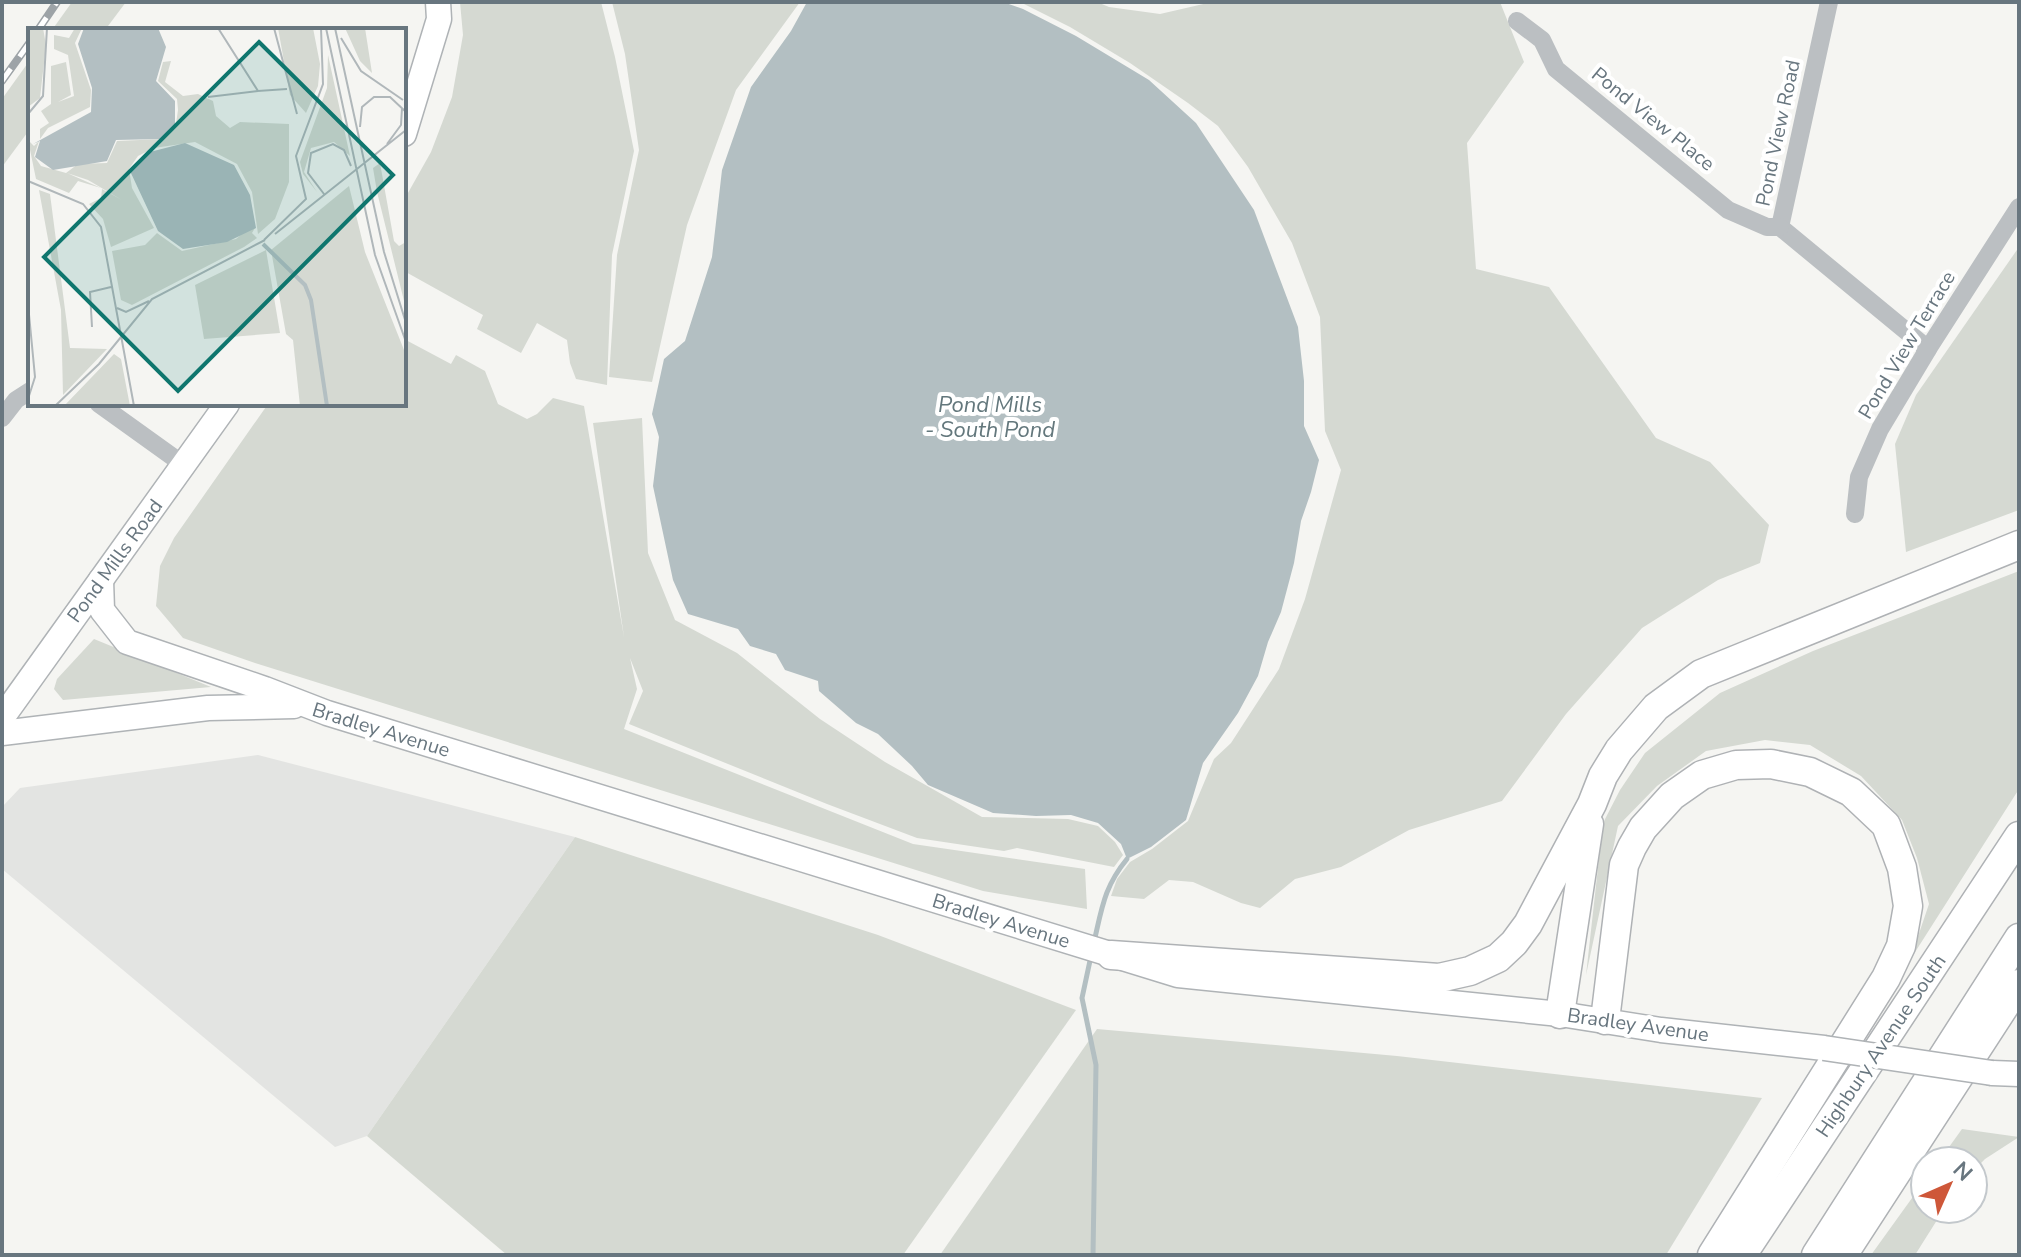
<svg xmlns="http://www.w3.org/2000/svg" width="2021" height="1257" viewBox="0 0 2021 1257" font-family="'Nunito Sans',sans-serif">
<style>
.built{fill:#e3e4e2}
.green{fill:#d5d9d2}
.water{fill:#b3bfc2}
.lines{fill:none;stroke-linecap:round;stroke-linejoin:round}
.stream{stroke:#b3bfc2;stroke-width:5}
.major-casing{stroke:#afb3b6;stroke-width:27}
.highway-casing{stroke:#afb2b5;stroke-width:31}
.minor{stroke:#bbbfc2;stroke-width:18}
.major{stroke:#fff;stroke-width:24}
.highway{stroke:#fff;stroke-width:28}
.rail-casing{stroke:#9da3a7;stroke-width:8}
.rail{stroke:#fff;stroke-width:5;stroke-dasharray:15;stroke-linecap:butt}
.major-bridge-casing{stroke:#afb3b6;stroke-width:27;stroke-linecap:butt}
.major-bridge{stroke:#fff;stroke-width:24}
.labels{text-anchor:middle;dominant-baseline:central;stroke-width:8;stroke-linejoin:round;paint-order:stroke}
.street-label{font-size:20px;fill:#68767f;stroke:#fff}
.water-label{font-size:22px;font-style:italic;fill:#63777c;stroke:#fff}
.inset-river{fill:none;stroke:#b3bfc2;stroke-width:4}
.inset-road{fill:none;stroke:#b0b7ba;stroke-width:2}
.view{fill:#0f766e;fill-opacity:0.15;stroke:#0f766e;stroke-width:4}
.inset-edge{fill:none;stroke:#68767f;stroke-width:4}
</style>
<rect width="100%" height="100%" fill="#f5f5f2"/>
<path class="built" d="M258 755 575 837 367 1136 335 1147 2 869V807L20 788Z"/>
<g class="green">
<path d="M72 2H126L105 30H52Z"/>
<path d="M460 2H601L615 57 634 151 612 255 607 385 576 379 570 363 567 340 537 323 521 353 477 329 483 315 404 271V200L431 152 452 97 463 35Z"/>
<path d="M612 2H800L736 90 687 225 652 382 609 377 617 255 639 150 625 54Z"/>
<path d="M1020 2H1097L1109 7 1160 14 1212 2H1500L1524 62 1467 143 1476 269 1549 287 1656 438 1710 462 1769 525 1760 563 1718 580 1642 628 1566 714 1502 801 1409 830 1341 867 1295 879 1260 908 1241 903 1193 882 1169 880 1144 899 1111 896 1117 879 1130 862 1152 849 1188 821 1214 759 1231 743 1279 669 1305 599 1341 470 1325 431 1320 317 1292 243 1248 167 1218 126 1188 103 1130 63 1070 27Z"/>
<path d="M30 60V129L2 167V99Z"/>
<path d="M2019 247V510L1906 552 1895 444 1916 395Z"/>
<path d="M404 339 451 364 456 355 485 371 498 404 527 419 537 414 553 398 584 406 624 637 593 423 642 418 648 553 675 620 737 653 820 719 885 762 982 817 1068 819 1098 826 1115 842 1123 855 1114 867 1017 848 1004 851 917 838 827 804 629 724 643 691 630 658 637 689 624 729 913 844 1085 869 1087 909 983 891 255 663 183 638 156 606 160 566 174 538 268 404H404Z"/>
<path d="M2019 571V789L1910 960 1929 904 1917 858 1902 820 1861 776 1810 745 1765 740 1706 751 1657 786 1618 826 1586 975 1603 823 1620 790 1645 753 1720 693 1813 651Z"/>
<path d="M94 639 211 687 63 700 54 689 57 679Z"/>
<path d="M575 837 878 935 1076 1010 903 1255H507L367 1136Z"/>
<path d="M1097 1029 1397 1056 1762 1098 1666 1255H940Z"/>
<path d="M1962 1129 2019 1137 1985 1159 1973 1171V1161H1939Z"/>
<path d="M1925 1180V1209H1944L1915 1255H1871Z"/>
</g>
<path class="water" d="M807 2H1003L1023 9 1076 36 1149 80 1196 123 1254 210 1275 266 1298 327 1304 381V426L1319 460 1311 492 1301 521 1294 563 1281 612 1268 642 1258 676 1238 713 1203 763 1186 820 1151 847 1127 859 1121 844 1098 823 1071 815 1036 816 993 813 928 785 912 766 878 734 856 723 819 691 818 681 785 670 776 654 750 646 738 629 688 614 673 580 653 486 659 437 652 414 664 359 685 341 712 257 722 170 751 87 791 31Z"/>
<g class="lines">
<g class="stream">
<path d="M1094 942C1102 908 1104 887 1127 859"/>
<path d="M1091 956 1082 998 1096 1065 1093 1255"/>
</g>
<defs>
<g id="major">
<path d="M404 134 439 19 438 2"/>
<path d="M101 580 102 610 127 642 265 689 327 713 1178 975 1560 1014 1661 1030 1824 1048"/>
<path d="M2 718 227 404"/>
<path d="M2 733 208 708 294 706"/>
<path d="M1992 1073 2019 1074"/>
</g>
<g id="highway">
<path d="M1111 955 1439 978 1470 971 1498 958 1514 943 1528 924 1592 804 1603 776 1619 750 1656 707 1701 674 2019 545"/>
<path d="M1560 1014 1589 824"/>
<path d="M1605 1020 1624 865 1632 847 1643 828 1672 796 1702 775 1736 765 1771 764 1810 772 1851 792 1886 825 1902 868 1908 906 1901 946 1886 978 1712 1255"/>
<path d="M1742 1255 2019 836"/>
<path d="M1816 1255 2019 938"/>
<path d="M1843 1255 2019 984"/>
</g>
</defs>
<use href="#major" class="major-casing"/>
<use href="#highway" class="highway-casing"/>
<g class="minor">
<path d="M1829 2 1780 227 1928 349"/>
<path d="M1517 21 1542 40 1556 69 1728 210 1767 227H1780"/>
<path d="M99 404 184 465"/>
<path d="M2 418 16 400 30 391"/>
<path d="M1855 514 1859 477 1880 429 1928 349 2019 207"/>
</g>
<use href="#major" class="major"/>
<use href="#highway" class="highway"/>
<defs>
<g id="rail">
<path d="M38 30 57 2"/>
<path d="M2 81 30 42"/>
</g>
</defs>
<use href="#rail" class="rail-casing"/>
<use href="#rail" class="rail"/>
<defs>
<path id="major-bridge" d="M1824 1048 1992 1073"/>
</defs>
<use href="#major-bridge" class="major-bridge-casing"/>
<use href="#major-bridge" class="major-bridge"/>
</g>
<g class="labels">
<g class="street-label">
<text transform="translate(1653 119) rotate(39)">Pond View Place</text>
<text transform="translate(1778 133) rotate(-78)">Pond View Road</text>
<text transform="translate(1907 345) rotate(-59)">Pond View Terrace</text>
<text transform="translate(115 561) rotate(-54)">Pond Mills Road</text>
<text transform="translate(381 730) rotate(17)">Bradley Avenue</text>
<text transform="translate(1001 921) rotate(17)">Bradley Avenue</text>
<text transform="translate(1638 1025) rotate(8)">Bradley Avenue</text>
<text transform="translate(1881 1046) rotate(-56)">Highbury Avenue South</text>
</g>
<g class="water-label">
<text x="990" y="405">Pond Mills<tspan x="990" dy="25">- South Pond</tspan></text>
</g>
</g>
<g transform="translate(28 28)">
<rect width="378" height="378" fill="#f5f5f2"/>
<path d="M0 0H15L18 17 12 70 0 79ZM47 0H54L47 15 63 62 62 79 20 100 12 111V101L21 95 13 83 23 76V38L38 34 43 67 30 74 46 68 40 27 26 21V7L41 10ZM250 0H285L292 36 290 58 278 85 262 67ZM317 0H337L344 45 332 33ZM300 27 322 128 306 114 283 120 276 144 289 164 275 146 272 134 299 60ZM143 33 137 54 155 68 170 66 185 73 188 88 202 100 212 94 261 96V154L247 191 230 206 224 164 209 136 167 114 126 120 110 128 101 141 104 160 126 200 83 219 75 191 61 176 73 170 74 161 94 172 60 152 39 145 73 160 50 153 41 165 8 151 0 112 6 118 11 113 6 128 13 138 38 145 50 136 79 135 89 113 135 111 148 96 150 82 149 71 130 53 135 34ZM352 135 366 213 371 218 378 214V281L349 164 345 140ZM321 158 337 224 378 327V378H272L265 312 258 306 243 222ZM11 162 22 166 42 320 79 321 35 367 33 282ZM221 200H227L224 205 229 210 216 219 104 277 93 272 84 223 117 217 129 205 154 223 208 211ZM238 222 252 305 176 311 167 257ZM86 326 93 331 102 378H36Z" fill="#d5d9d2"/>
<path d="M56 0H130L138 19 128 53 147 73V97L132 111 88 112 79 133 25 142 7 129 12 113 5 116 63 84 64 60 50 16ZM157 115 206 137 222 167 228 200 199 214 155 221 130 203 102 143 118 125Z" fill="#b3bfc2"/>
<path class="inset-river" d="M235 216 277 257 283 272 299 378"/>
<path class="inset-road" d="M190 0 230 63 259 61M246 0 269 86M298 0 347 227 378 314M307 0 356 224 378 295M313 10 333 43 375 72M180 69 230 63M0 86 15 68 19 0M332 99 334 79 346 69H362L378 84M359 116 373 97 374 80M0 153 55 176 73 199 106 378M296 166 280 145 283 125 305 116 316 122 323 138M247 206 378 102M236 212 278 171 268 128 295 56 293 0M0 276 7 349 0 371M89 280 98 284 121 273M64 299 62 264 83 259M27 378 71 336 124 271 237 212"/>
<path class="view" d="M231 14 365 147 150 363 16 229Z"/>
<rect width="378" height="378" class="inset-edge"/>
</g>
<rect width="2021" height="1257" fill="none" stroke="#68767f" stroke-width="8"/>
<g transform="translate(1949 1185) rotate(45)"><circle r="38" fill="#ffffff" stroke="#c3c8cc" stroke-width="2"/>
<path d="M0-6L14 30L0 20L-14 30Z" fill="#ce5739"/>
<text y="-12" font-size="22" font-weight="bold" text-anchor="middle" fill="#68767f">N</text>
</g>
</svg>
